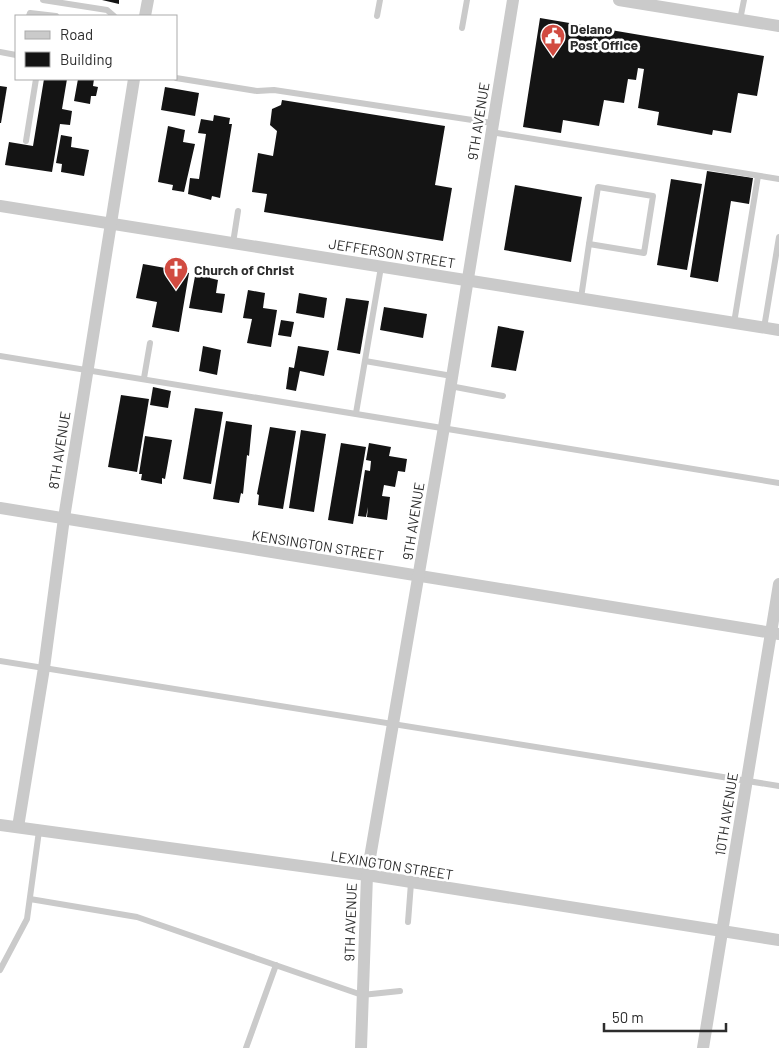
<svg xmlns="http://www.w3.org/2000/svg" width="779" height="1048" viewBox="0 0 779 1048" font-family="Barlow,sans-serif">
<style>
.building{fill:#141414}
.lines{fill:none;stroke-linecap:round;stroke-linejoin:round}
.lane{stroke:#cacaca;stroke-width:6}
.street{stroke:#cacaca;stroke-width:12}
.labels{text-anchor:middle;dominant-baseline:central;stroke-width:5;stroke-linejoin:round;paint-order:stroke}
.poi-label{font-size:14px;font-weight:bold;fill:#2d2d2d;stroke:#fff;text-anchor:start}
.street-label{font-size:14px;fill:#2d2d2d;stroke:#fff}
</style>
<rect width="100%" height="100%" fill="#fff"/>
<g class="building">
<path d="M102 0H119V4Z"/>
<path d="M540 18 764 56 757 96 738 93 731 133 713 130 712 135 657 125 659 112 638 108 644 69 638 68 636 80 628 79 624 103 604 100 599 126 563 120 561 133 523 127Z"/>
<path d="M44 79H67L62 109 72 111 70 125 60 124 52 172 5 165 9 142 33 146Z"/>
<path d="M78 79H94L93 86 98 87 96 96H91L90 104 74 101Z"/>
<path d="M0 86 7 87 1 123H0Z"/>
<path d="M165 87 199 93 195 116 161 110Z"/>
<path d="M282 100 445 126 435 185 452 188 443 241 264 212 267 194 252 192 258 153 273 156 277 131 270 125 272 109 281 105Z"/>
<path d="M214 115 230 118 229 124H232L220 198 212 196 211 200 188 194 190 178 199 179 206 134 198 133 201 119 213 121Z"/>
<path d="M168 126 185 130 183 142 195 144 184 192 172 190 173 185 158 182Z"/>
<path d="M61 135 72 137 71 147 89 150 84 176 61 172 62 164 56 163Z"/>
<path d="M707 171 753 178 749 204 731 201 718 282 690 277Z"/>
<path d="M671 179 702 184 687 270 657 265Z"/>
<path d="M515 185 582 197 571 262 504 250Z"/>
<path d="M172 263 182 265 181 271 189 273 179 332 152 327 157 302 136 298 143 264 171 269Z"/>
<path d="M196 271 210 273V278L218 280 216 293 225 294 222 313 189 308Z"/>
<path d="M248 290 265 293 263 308 277 310 271 347 247 343 252 319 243 318Z"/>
<path d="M299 293 327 298 324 318 296 313Z"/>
<path d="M346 298 369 301 360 354 337 350Z"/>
<path d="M384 307 427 314 423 338 380 330Z"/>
<path d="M281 320 294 322 291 337 278 335Z"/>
<path d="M498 326 524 331 516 371 491 367Z"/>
<path d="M203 346 221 350 217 375 199 371Z"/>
<path d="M298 346 329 351 324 376 300 371 296 391 286 389 289 367 294 368Z"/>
<path d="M153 387 171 391 168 408 150 405Z"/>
<path d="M121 395 149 399 137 472 108 467Z"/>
<path d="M195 408 223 412 211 484 183 479Z"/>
<path d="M226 421 252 425 249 456 247 455 243 494 241 493 239 503 213 499Z"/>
<path d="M270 427 296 431 283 509 258 505 259 495 257 494Z"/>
<path d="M301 430 326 434 314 512 289 508Z"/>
<path d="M145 436 172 440 165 479 162 478V484L141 480 142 474H139Z"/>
<path d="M341 443 366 447 353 524 328 520Z"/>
<path d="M369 443 391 447 389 456 407 459 405 472 398 471 395 487 384 485 382 496 390 497 387 520 367 517 368 507 366 517 358 516 365 470 370 471 371 461 366 460Z"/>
</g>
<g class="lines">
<g class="lane">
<path d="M43 0 107 10 114 16"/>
<path d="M29 16 30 13 56 16"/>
<path d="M377 16 380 0"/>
<path d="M740 20 744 0"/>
<path d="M462 28 467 0"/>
<path d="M0 52 16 55"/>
<path d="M176 78 257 91 274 90 492 123"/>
<path d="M491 132 779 179"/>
<path d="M26 141 36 79"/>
<path d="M598 187 653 196 644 253 589 244Z"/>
<path d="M233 243 238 211"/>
<path d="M581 298 589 244"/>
<path d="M734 323 758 176"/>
<path d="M764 328 779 237"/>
<path d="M0 356 779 483"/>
<path d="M365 361 452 376"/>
<path d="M144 378 150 343"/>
<path d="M450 386 503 396"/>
<path d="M356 413 381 267"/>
<path d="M0 661 779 786"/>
<path d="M30 899 137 917 362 995 400 991"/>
<path d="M408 922 411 883"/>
<path d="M0 970 27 919 39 831"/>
<path d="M246 1048 276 965"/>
</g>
<g class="street">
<path d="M619 0 779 26"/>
<path d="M145 16 148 0"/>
<path d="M0 206 779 330"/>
<path d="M0 508 779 634"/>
<path d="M0 825 367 875 779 940"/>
<path d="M18 827 44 668 64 518 134 79"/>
<path d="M361 1048 367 875 444 427 513 0"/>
<path d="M703 1048 779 584"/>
</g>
</g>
<defs>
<symbol id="civic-pin" viewBox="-11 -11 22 30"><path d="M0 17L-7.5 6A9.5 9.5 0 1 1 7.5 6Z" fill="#d14b41" stroke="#fff"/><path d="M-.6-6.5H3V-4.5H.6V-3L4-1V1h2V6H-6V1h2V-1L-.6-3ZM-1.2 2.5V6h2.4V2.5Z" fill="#fff"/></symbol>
<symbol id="church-pin" viewBox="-11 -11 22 30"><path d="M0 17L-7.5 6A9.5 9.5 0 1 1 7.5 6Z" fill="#d14b41" stroke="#fff"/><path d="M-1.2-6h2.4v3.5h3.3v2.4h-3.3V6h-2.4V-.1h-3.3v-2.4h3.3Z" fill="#fff"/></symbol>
</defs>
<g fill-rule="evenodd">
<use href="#civic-pin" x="539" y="22" width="28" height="38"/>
<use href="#church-pin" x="162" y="255" width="28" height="38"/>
</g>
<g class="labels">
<g class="poi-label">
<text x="570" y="28">Delano<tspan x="570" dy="16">Post Office</tspan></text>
<text x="194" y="269">Church of Christ</text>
</g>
<g class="street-label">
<text transform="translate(478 121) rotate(-81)">9TH AVENUE</text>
<text transform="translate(392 253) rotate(9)">JEFFERSON STREET</text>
<text transform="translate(59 450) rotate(-81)">8TH AVENUE</text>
<text transform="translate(413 521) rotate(-81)">9TH AVENUE</text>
<text transform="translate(318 545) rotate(9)">KENSINGTON STREET</text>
<text transform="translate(726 814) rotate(-81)">10TH AVENUE</text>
<text transform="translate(392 865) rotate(9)">LEXINGTON STREET</text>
<text transform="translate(350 922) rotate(-88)">9TH AVENUE</text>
</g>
</g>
<rect x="15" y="15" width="162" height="65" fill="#ffffff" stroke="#ababab"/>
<rect x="25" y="31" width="25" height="8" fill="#cacaca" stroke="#ababab"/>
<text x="60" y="40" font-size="15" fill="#2d2d2d">Road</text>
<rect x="25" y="52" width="25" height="15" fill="#141414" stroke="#ababab"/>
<text x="60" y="65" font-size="15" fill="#2d2d2d">Building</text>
<path d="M604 1023v8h122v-8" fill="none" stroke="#2d2d2d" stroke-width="2.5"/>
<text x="612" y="1023" font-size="15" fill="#2d2d2d" stroke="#ffffff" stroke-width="4" paint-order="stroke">50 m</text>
</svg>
